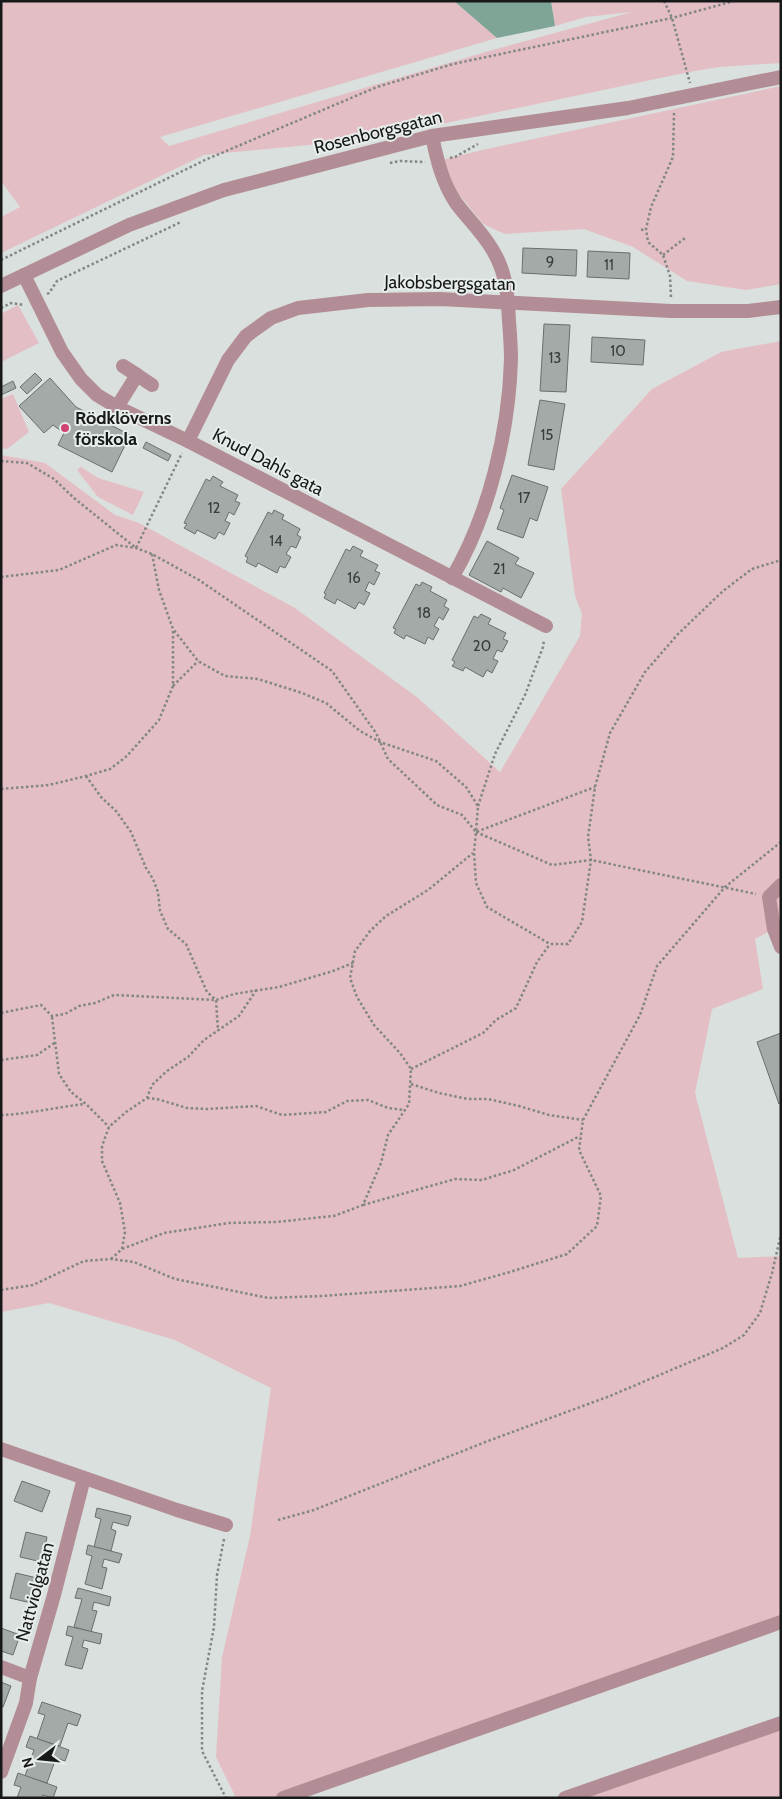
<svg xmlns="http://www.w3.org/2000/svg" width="782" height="1799" viewBox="0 0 782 1799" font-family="Cabin,sans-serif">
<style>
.green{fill:#e4bec5}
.water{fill:#7fa597}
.building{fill:#a4aaa7;stroke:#6a6f6d}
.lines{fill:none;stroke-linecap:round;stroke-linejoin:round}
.path{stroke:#828684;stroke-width:2.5;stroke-dasharray:2.5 2.5;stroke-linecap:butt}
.minor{stroke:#b38d95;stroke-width:14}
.poi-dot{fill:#cf4271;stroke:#e7edea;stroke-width:2}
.labels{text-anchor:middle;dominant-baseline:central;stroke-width:4;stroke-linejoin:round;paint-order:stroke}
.number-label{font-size:15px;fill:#3a3d3c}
.street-label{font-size:18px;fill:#171918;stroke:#e7edea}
.poi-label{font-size:18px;font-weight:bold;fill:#171918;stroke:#e7edea;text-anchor:start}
</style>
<rect width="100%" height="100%" fill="#dae0dd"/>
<g class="green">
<path d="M1 1H454L497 38 160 137 169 146 489 51 632 12 586 17 555 26 551 1H781V63L719 67 689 72 370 139 204 155 1 253V217L20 207 1 181Z"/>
<path d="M781 86V284L746 290 687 281 633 247 584 229 505 234 483 224 457 192 442 160 482 150Z"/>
<path d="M18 305 39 343 1 362V314Z"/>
<path d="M781 341V925L755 939 763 989 712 1009 695 1093 738 1258 781 1256V1622L283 1798H236L216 1757 222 1657 250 1536 271 1388 175 1340 49 1303 1 1312V455L45 463 115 515 139 523 295 608 418 698 500 772 580 636 582 614 575 596 561 489 652 389 721 352Z"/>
<path d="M13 394 29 432 7 449 1 448V399Z"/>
<path d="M81 467 98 478 144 492 133 515 98 497 77 470Z"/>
<path d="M781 1723V1798H565Z"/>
</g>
<path class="water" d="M454 1H551L555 26 497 38Z"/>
<g class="building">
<path d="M523 248 577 250 576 276 522 273Z"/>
<path d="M588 251 630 253 629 279 587 277Z"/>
<path d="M544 324 570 325 566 392 540 391Z"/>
<path d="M592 337 645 340 643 365 591 362Z"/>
<path d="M35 373 42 380 27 394 20 387Z"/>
<path d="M50 378 76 407 130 435 112 472 58 445 64 433 53 425 44 433 19 406Z"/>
<path d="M13 381 16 388 1 395V387Z"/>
<path d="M540 400 565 404 554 470 528 465Z"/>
<path d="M146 442 171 455 168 461 143 448Z"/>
<path d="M512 475 548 487 537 521 530 518 523 538 497 529 504 510 500 508Z"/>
<path d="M213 476 223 482 220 486 238 495 235 501 240 503 234 515 229 512 225 521 230 523 224 535 219 532 215 539 197 530 195 534 184 528 187 524 184 523 206 479 210 481Z"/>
<path d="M274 510 284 515 282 519 300 529 297 535 301 537 296 548 291 546 286 554 291 557 285 568 280 566 277 573 258 563 256 567 246 562 248 558 245 556 268 512 272 514Z"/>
<path d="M487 541 519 558 515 564 534 573 521 598 503 588 501 592 469 575Z"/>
<path d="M353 546 363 551 360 556 378 565 375 571 380 573 374 585 369 582 365 591 370 593 364 605 359 602 355 609 337 599 335 604 324 598 326 594 324 593 346 549 350 551Z"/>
<path d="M422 582 432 587 430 591 447 600 444 606 449 609 443 620 439 617 434 626 439 629 433 640 428 637 425 644 406 635 404 639 394 633 396 629 393 628 416 584 420 586Z"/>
<path d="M481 614 491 619 488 624 506 633 503 639 508 641 502 652 497 650 493 659 498 661 492 673 487 670 483 677 465 667 463 671 452 666 455 662 452 660 474 616 478 618Z"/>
<path d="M781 1033V1103L779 1104 757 1042Z"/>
<path d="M22 1481 50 1491 42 1512 14 1501Z"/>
<path d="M97 1508 131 1516 128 1526 113 1522 111 1529 116 1531 111 1551 94 1547 101 1519 95 1517Z"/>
<path d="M26 1532 47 1537 42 1562 20 1557Z"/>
<path d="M88 1545 122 1554 119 1563 104 1559 102 1567 107 1568 102 1589 85 1584 92 1556 86 1554Z"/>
<path d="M16 1573 37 1578 31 1603 10 1598Z"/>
<path d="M78 1588 111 1597 109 1606 94 1602 92 1610 97 1611 91 1632 74 1627 82 1599 75 1598Z"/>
<path d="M68 1626 102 1634 100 1644 84 1640 82 1647 88 1649 82 1669 65 1665 73 1637 66 1635Z"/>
<path d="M1 1628 20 1635 13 1655 1 1651Z"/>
<path d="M1 1682 11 1686 3 1707H1Z"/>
<path d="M42 1702 81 1715 77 1726 68 1723 60 1746 37 1739 45 1715 38 1713Z"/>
<path d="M30 1736 69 1750 65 1761 56 1758 47 1783 25 1776 34 1750 26 1747Z"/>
<path d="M18 1773 57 1787 53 1798 43 1795 42 1798H17L21 1787 14 1785Z"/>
</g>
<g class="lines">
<g class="path">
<path d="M664 1 672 18 690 83"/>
<path d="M450 158 455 157 478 144"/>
<path d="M390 163 400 161 425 162"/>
<path d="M641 230 646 229"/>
<path d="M663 255 685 238"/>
<path d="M1 260 205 160 377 87 453 64 672 18 734 1"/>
<path d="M47 294 49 293 57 281 181 222"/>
<path d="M671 297 670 276 663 255 648 242 646 229 651 207 673 157 674 113"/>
<path d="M1 308 11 303 24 305"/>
<path d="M1 461 27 463 54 479 74 498 136 548 182 453"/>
<path d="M152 554 159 590 173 629 198 661 225 676 258 679 302 693 326 703 360 731 380 742 436 761 466 787 478 806 476 832 595 787"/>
<path d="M1 577 59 570 116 545 136 548 152 554 199 580 332 671 376 733 388 759 437 805 462 815 476 832 474 852 476 883 487 907 550 944H568L582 922 591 860 588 837 595 787 610 733 645 672 678 634 723 591 752 569 781 560"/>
<path d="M173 686 198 661"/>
<path d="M86 776 101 797 116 811 131 832 146 868 153 879 158 892 160 911 168 929 186 944 207 992 216 1000 218 1031"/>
<path d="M1 789 49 785 86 776 110 769 127 756 159 720 173 686V630"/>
<path d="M478 806 495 754 525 695 543 647 544 640"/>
<path d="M476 832 552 865 591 860 756 894"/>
<path d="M1 1013 41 1005 52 1016 65 1014 79 1006 95 1003 114 995 216 1000 234 994 279 987 333 971 353 963"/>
<path d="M52 1017 59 1074 71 1092 86 1104 109 1127"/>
<path d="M1 1060 37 1055 56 1042"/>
<path d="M411 1069 483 1033 496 1020 516 1008 537 962 550 944"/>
<path d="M411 1084 439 1093 468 1099H488L519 1106 549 1115 583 1120"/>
<path d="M147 1098 157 1099 187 1108 207 1109 256 1106 282 1115 326 1112 347 1101 368 1100 388 1108 404 1110"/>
<path d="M1 1115C29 1114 57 1107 85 1104"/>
<path d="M363 1205 455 1179 482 1180 514 1170 580 1136"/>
<path d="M122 1249 125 1232 120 1203 102 1161V1146L109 1127 126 1112 147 1098 152 1085 167 1071 188 1057 204 1040 239 1016 257 989"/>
<path d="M111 1259 122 1249 164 1233 229 1223 275 1222 334 1216 363 1205 381 1163 388 1135 409 1104 411 1069 400 1053 374 1025 357 997 350 978 355 951 370 931 386 916 428 890 473 853"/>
<path d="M1 1290 33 1285 84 1261 111 1259 134 1262 175 1279 268 1298 322 1296 460 1286 510 1272 567 1254 597 1226 601 1196 579 1150 583 1120 640 1015 657 966 725 887 781 842"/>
<path d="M278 1520 314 1510 488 1441 610 1396 723 1348 744 1335 760 1313 772 1273 781 1234"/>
<path d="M224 1539 217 1575 214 1627 202 1691V1751L226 1798"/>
</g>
<g class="minor">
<path d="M432 136C437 160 442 182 456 203 471 223 491 241 500 265 507 282 508 302 509 321 510 334 511 346 511 359 509 432 489 515 452 578"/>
<path d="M24 275 62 352 81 379 97 395 117 407 188 441 546 626"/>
<path d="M1 286 129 225 224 190 432 136 628 108 781 77"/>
<path d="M137 375 152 385"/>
<path d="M117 407 137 375 123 366"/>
<path d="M188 441 228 360 246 336 271 318 298 308 368 300 440 299 671 311H748L781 307"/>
<path d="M781 885 769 897 774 929 781 947"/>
<path d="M1 1449 177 1510 226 1525"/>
<path d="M1 1667 30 1678"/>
<path d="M1 1772 26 1703 30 1678 54 1595 84 1478"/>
<path d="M283 1798 781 1622"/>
<path d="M565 1798 781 1723"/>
</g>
</g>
<circle class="poi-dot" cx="65" cy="428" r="5"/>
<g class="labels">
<g class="number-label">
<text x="550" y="262">9</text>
<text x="609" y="265">11</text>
<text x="618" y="351">10</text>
<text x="555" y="358">13</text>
<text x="547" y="435">15</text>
<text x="524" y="498">17</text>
<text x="214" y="508">12</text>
<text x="276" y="541">14</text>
<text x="499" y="569">21</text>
<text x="354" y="578">16</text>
<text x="424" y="613">18</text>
<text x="482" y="646">20</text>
</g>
<g class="street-label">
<text transform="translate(378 132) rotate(-14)">Rosenborgsgatan</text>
<text transform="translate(450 283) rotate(1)">Jakobsbergsgatan</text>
<text transform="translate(268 462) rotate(28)">Knud Dahls gata</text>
<text transform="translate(35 1592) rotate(-75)">Nattviolgatan</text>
</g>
<g class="poi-label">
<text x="75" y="418">Rödklöverns<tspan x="75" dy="21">förskola</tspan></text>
</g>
</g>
<rect width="782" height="1799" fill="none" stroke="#171918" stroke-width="5"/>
<g transform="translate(40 1759) rotate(254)" stroke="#e7edea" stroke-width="4" paint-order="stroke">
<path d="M0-4L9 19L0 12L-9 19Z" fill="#171918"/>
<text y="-8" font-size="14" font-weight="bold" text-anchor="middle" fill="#171918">N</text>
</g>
</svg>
